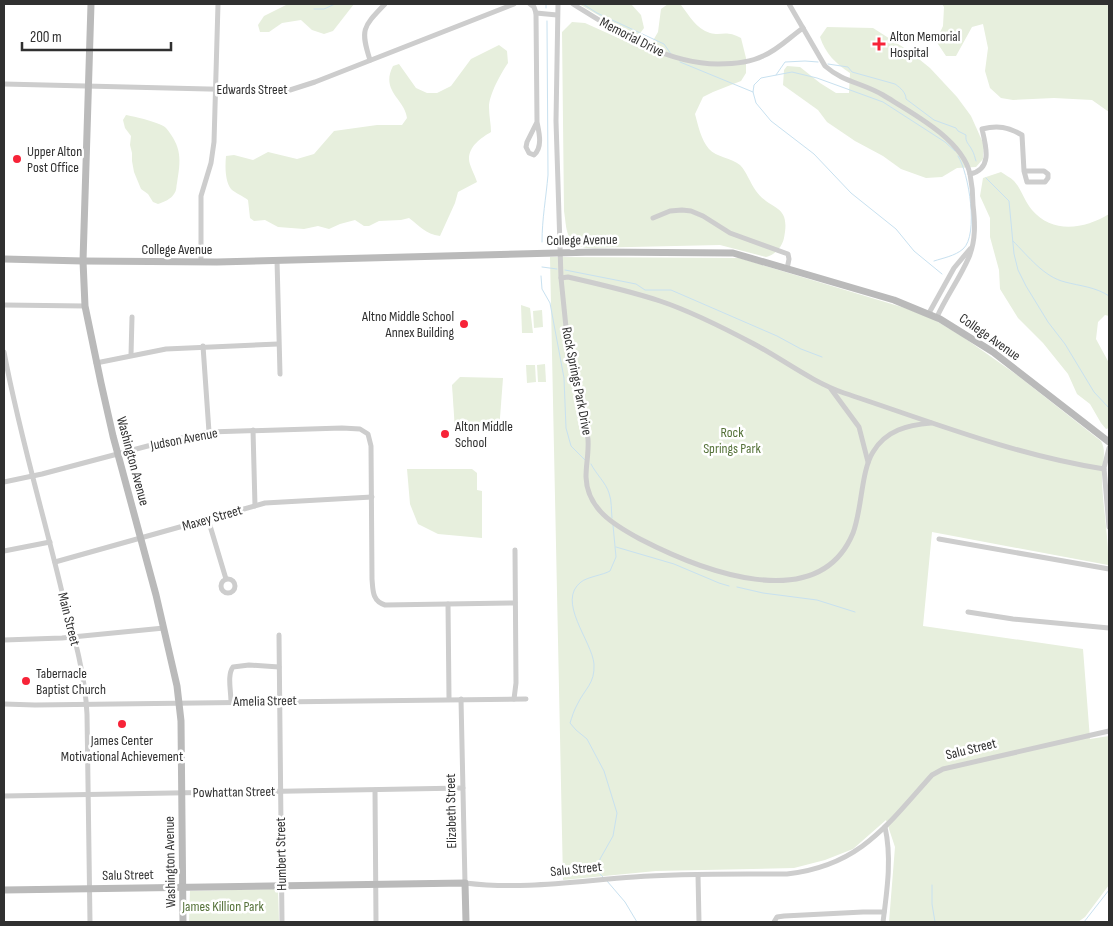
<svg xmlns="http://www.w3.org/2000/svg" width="1113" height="926" viewBox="0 0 1113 926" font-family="'Sofia Sans Condensed',sans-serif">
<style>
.green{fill:#e7efdd}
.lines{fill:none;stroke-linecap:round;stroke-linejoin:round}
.stream{stroke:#c8e1f0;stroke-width:1}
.street{stroke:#cdcdcd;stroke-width:5}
.secondary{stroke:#bababa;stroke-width:7}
.poi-dot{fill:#f72338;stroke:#fff;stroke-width:2}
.labels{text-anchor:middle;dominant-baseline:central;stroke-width:5;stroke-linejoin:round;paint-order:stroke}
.poi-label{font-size:14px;fill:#303030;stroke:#fff;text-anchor:start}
.street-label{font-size:14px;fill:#303030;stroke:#fff}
.park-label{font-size:14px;fill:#547138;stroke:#fff}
</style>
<rect width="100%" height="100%" fill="#fff"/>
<g class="green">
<path d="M288 4H354L333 31 324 34 312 30 301 20 282 23 269 32H260L258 25 264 16Z"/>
<path d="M579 4H631L641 15 644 28 638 36 624 30Z"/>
<path d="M668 4 681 5C689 15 696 29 710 33 722 36 726 30 741 38L746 58V73L741 81 713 92 703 97 695 114C698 125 701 140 709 149 716 157 732 158 740 165 747 172 750 183 756 191 771 212 791 203 784 238 782 247 775 255 766 257L720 245 586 248C565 243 567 230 564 211L562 32 572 22 585 23 647 51 658 32 661 9Z"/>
<path d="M942 4H1109V112L1092 100 1054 98 1013 100 1001 98 990 88 985 71 988 48 983 24 972 27 956 56H946L936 41 943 26 944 7Z"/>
<path d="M827 27 873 28 909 51 930 68 957 97 971 116 984 145 983 159 976 167 957 168 942 177 926 178 901 169 883 156 855 141 827 122 818 110 783 85 784 70 787 66 800 67 820 83 836 93H849L850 73C836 64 825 53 820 37Z"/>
<path d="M499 45 507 51 508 63C501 73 489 95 489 107 489 116 491 124 491 132 481 138 469 146 469 159 469 165 475 175 477 182L458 192 455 203 440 236C425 234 420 226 409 218L401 220 379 221 369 226H364L355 220 340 224 329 229 318 226 304 229 278 227 265 220 254 221 250 218 248 200C243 196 235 193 231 189 225 181 225 166 226 156L234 155 253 160 268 152 297 159 314 154 334 131 377 125H402L407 118C405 99 380 91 393 66L399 64 416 88 427 93H437L451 86 471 59Z"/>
<path d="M126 115C133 116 162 123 166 128 182 147 181 160 177 183 176 187 177 190 174 194 171 199 164 202 158 204L153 202 148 194 141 189 134 172 132 161V153L130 145 131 136 125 128 123 120Z"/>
<path d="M1001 172C1005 175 1010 177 1014 181 1020 187 1025 202 1032 210 1052 234 1085 229 1109 214V316L1105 315 1098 322 1096 339 1109 363V428L1106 429 1101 423 1090 404 1077 394 1068 374 1043 343 1018 318 1000 289 999 270 990 237V218L980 196 983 178Z"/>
<path d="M550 257 739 258 905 308 933 319 963 337 1017 375 1101 441C1107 451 1102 464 1102 475 1102 505 1109 535 1108 565L932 532 923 626 1083 649 1090 739 1109 736V885L1085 917 1078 922H889L895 847 886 820 853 849 825 860 794 868 656 871 563 880Z"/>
<path d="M521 305 530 308 533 333H522Z"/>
<path d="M542 310 543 327 534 328 533 311Z"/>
<path d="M545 364 546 382H538L537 365Z"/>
<path d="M526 365H535L536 382 527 383Z"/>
<path d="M460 377 503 378 499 431 482 433 455 430 452 385Z"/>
<path d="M407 469H472L477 473V490L482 491V538L438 534 418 524 410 504Z"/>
<path d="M278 889 279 922H189L190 891Z"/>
</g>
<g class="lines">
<g class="stream">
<path d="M546 4V8"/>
<path d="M583 4 597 13 664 44 671 54"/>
<path d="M314 9H324L335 4"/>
<path d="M680 62 753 92"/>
<path d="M828 64 848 67 852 72 895 84C901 88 906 93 906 99L934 120 956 128 958 131 966 135C965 142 969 144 972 150 974 153 975 158 976 161"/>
<path d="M776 75 785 62 805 61 818 62"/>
<path d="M986 178 1009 201 1014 254 1018 270 1026 286 1048 322 1065 344 1094 392 1109 408"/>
<path d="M1013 241C1028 256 1044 277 1065 282 1080 286 1096 287 1109 296"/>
<path d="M542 242C542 219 546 198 548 175L547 21"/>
<path d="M934 261C943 258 955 256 963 249 979 235 969 173 958 156"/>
<path d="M542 267 557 269"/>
<path d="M565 270 636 284 645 290H671L777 336 801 349 822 357"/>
<path d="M942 274 914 251 896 229 851 193 814 154 771 121 756 103 753 92 754 85 761 78 792 72 817 78 883 102 945 142 955 151"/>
<path d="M541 276 542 289 550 303 564 378 566 428 571 446 585 460"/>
<path d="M591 464C596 474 606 483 609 493 612 501 611 510 612 518"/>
<path d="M616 547 674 564 719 583 729 586"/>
<path d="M737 587 763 593 817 600 855 612"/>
<path d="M604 878 599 873 600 859 613 836 617 813 604 771 587 739 576 730 570 723C572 717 574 710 577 705 585 688 595 684 594 664 592 641 556 601 581 582 587 577 603 575 610 571L616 557 613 525"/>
<path d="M607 881 625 902 637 922"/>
<path d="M932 885V904L935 922"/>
<path d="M1084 922 1109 890"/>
</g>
<g class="street">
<path d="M530 4 534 7 536 13 537 122 527 142 526 147 529 153 534 155C543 147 539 132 537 122"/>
<path d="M558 4 556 121 561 278 568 347 588 439C589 452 586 464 586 477 587 509 614 525 640 539 698 569 818 618 853 533 862 510 861 471 873 452 886 430 908 425 931 423"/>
<path d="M573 4C618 32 663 63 718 64 734 64 749 63 763 56 778 50 790 37 803 28"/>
<path d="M789 4 825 66C843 82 863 83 883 95 912 113 962 139 970 174 972 184 973 195 973 205 975 222 976 240 969 257 960 278 946 297 937 317"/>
<path d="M536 13 557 15"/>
<path d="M370 60C360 29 363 27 385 4"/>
<path d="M4 84 249 90H290L315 82 514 4"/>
<path d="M970 174C993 169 986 146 982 129 998 125 1008 127 1022 135L1024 171 1027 182H1045L1048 178V174L1044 171H1024"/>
<path d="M653 218 670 211 682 210 691 211 703 216 730 233 788 254 789 259 787 269"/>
<path d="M277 260 280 374"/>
<path d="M201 262V196L211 163 214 142 218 4"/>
<path d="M561 278 568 277C599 284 630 291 660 301 693 312 724 328 754 344 784 360 812 382 844 393 929 421 1014 455 1104 469"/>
<path d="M4 305 85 306"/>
<path d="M929 313 954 268 970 249"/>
<path d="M203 346 209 432"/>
<path d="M4 352C19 433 43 512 62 592 73 632 85 673 87 714L90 922"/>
<path d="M131 355 132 317"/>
<path d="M96 363 166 349 278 344"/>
<path d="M831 389 859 427 868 462"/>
<path d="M253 430 255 506"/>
<path d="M1109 448 1104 468 1109 527"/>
<path d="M4 482 42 474 159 443 209 432 342 428 360 429 368 434 371 446 372 579C373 590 372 601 385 605L515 603"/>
<path d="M208 519 226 579"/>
<path d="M939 539 1109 569"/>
<path d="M4 551 50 542"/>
<path d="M55 562 265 503 372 497"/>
<circle cx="228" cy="586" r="7"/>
<path d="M448 604 449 698"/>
<path d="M968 612 1013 619 1109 628"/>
<path d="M279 635 282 922"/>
<path d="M4 640 62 638 164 628"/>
<path d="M461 699 465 883C522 890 577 881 634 877 684 873 736 874 787 874 860 866 887 825 932 775L943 769 1109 731"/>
<path d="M514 699 516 683 515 550"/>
<path d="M231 702C231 691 227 675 233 667L249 665 279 667"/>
<path d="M4 704 35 705 526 699"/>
<path d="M375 790 376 922"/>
<path d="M4 796 463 788"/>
<path d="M698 875 699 922"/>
<path d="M774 922 777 917 784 916 863 912H884"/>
<path d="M883 922C887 891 892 858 885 827"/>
</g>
<g class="secondary">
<path d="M91 4 83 261 85 306 101 383 113 436 156 595 177 686 181 721 183 922"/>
<path d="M4 259 83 261 217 262 595 252 733 253 894 300 940 319 993 352 1109 442"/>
<path d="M4 890 465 883 466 922"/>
</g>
</g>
<g class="poi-dot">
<path d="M876.5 36.5h5v5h5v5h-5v5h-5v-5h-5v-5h5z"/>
<circle cx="17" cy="159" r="5"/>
<circle cx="464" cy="324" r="5"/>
<circle cx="445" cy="434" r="5"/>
<circle cx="26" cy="681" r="5"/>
<circle cx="122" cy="724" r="5"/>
</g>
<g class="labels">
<g class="poi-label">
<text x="890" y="36">Alton Memorial<tspan x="890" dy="16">Hospital</tspan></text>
<text x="27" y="151">Upper Alton<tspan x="27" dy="16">Post Office</tspan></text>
<text x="454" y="316" text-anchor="end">Altno Middle School<tspan x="454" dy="16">Annex Building</tspan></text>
<text x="455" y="426">Alton Middle<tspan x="455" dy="16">School</tspan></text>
<text x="36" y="673">Tabernacle<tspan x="36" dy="16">Baptist Church</tspan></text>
<text x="122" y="740" text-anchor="middle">James Center<tspan x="122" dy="16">Motivational Achievement</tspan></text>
</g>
<g class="street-label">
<text transform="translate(632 37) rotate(27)">Memorial Drive</text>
<text x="252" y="89">Edwards Street</text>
<text transform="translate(582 240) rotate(-1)">College Avenue</text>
<text x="177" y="249">College Avenue</text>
<text transform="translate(990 337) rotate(35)">College Avenue</text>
<text transform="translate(577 381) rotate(79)">Rock Springs Park Drive</text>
<text transform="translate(184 439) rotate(-11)">Judson Avenue</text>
<text transform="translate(133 461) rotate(75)">Washington Avenue</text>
<text transform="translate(212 518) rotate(-16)">Maxey Street</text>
<text transform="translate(69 619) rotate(76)">Main Street</text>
<text transform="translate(265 701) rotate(-1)">Amelia Street</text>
<text transform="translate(971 749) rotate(-14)">Salu Street</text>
<text transform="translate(234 792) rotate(-1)">Powhattan Street</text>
<text transform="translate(451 811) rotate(-91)">Elizabeth Street</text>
<text transform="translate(281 854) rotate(-91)">Humbert Street</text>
<text transform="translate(170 862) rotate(-91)">Washington Avenue</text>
<text transform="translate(576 869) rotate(-6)">Salu Street</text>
<text transform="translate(128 875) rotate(-1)">Salu Street</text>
</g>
<g class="park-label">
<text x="732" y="432">Rock<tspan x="732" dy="16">Springs Park</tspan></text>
<text x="223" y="906">James Killion Park</text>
</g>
</g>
<rect width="1113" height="926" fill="none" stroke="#303030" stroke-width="10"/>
<path d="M22 42v8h149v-8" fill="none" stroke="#303030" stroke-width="2.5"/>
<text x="30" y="42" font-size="15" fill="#303030" stroke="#ffffff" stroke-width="4" paint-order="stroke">200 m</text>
</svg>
